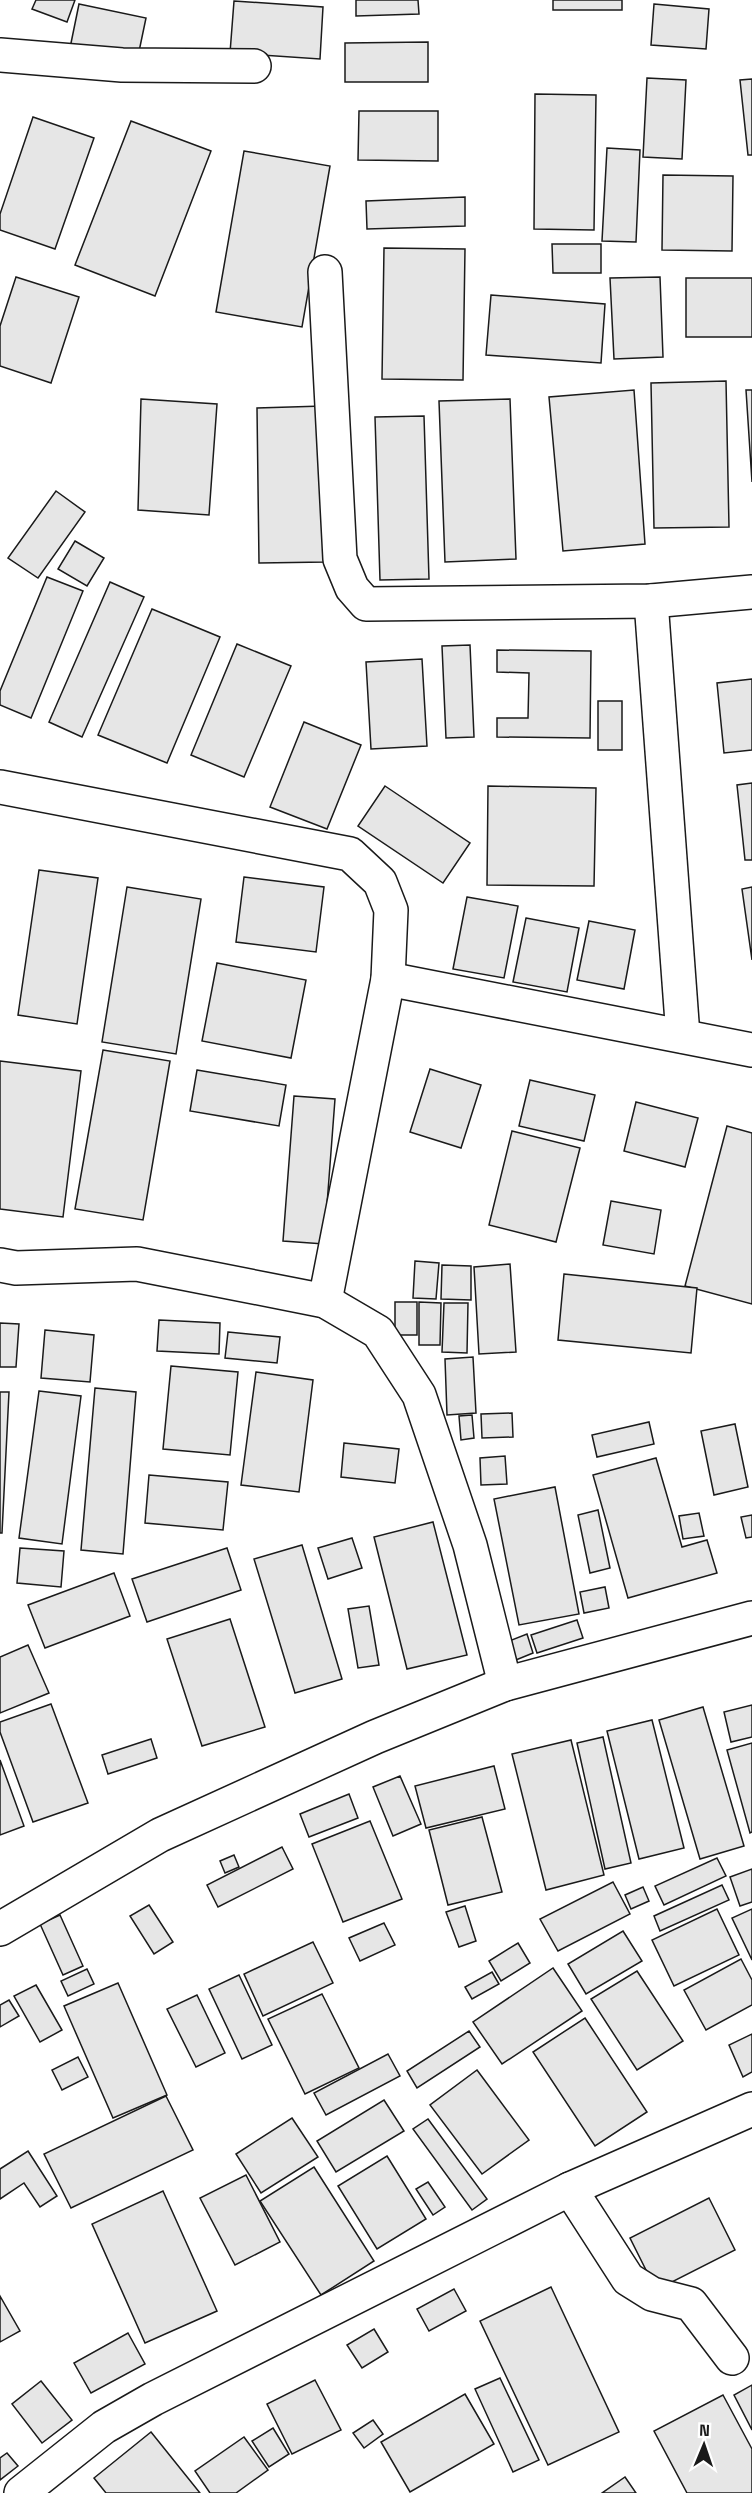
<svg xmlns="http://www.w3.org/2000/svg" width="752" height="2493" viewBox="0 0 752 2493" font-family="'Space Grotesk',sans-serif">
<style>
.building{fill:#e6e6e6;stroke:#1a1a1a;stroke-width:1.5}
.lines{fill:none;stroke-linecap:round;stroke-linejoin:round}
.minor-casing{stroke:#1a1a1a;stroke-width:36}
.minor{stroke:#fff;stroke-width:33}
</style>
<rect width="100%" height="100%" fill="#fff"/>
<g class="building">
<path d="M36 0H75L67 22 32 9Z"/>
<path d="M356 0H418L419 14 356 16Z"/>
<rect x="553" y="0" width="69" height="10"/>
<path d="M234 1 323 7 320 59 230 53Z"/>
<path d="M79 4 146 18 137 61 70 48Z"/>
<path d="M654 4 709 9 706 49 651 45Z"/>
<path d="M428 42V82H345V43Z"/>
<path d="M647 78 686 80 682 159 643 157Z"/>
<path d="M752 79V155H748L740 80Z"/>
<path d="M535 94 596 95 594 230 534 229Z"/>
<path d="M359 111H438V161L358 160Z"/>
<path d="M33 117 94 138 55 249 0 230V214Z"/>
<path d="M131 121 211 151 155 296 75 265Z"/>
<path d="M607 148 640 150 636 242 602 241Z"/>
<path d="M244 151 330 166 302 327 216 312Z"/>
<path d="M663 175 733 176 732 251 662 250Z"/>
<path d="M465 197V226L367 229 366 201Z"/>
<path d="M552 244H601V273H553Z"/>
<path d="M384 248 465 249 463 380 382 379Z"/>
<path d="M16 277 79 297 51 383 0 366V326Z"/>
<path d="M660 277 663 357 614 359 610 278Z"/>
<rect x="686" y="278" width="66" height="59"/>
<path d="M491 295 605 304 601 363 486 355Z"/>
<path d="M726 381 729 527 654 528 651 383Z"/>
<path d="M634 390 645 544 563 551 549 397Z"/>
<path d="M746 390H752V482Z"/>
<path d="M141 399 217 404 209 515 138 510Z"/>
<path d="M510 399 516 559 445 562 439 401Z"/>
<path d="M323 406 326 562 259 563 257 408Z"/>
<path d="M424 416 429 579 380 580 375 417Z"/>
<path d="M56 491 85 512 38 578 8 558Z"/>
<path d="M75 541 104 558 87 586 58 569Z"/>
<path d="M47 577 83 591 31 718 0 705V691Z"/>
<path d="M110 582 144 597 82 737 49 722Z"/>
<path d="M152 609 220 637 167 763 98 735Z"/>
<path d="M237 644 291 666 244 777 191 755Z"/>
<path d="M470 645 474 737 446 738 442 646Z"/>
<path d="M497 650 591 651 590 738 497 737V718H528L529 673 497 672Z"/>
<path d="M422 659 427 746 371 749 366 662Z"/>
<path d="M752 679V750L724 753 717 683Z"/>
<rect x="598" y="701" width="24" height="49"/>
<path d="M304 722 361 745 327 829 270 807Z"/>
<path d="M752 783V860H745L737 785Z"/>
<path d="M385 786 470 843 443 883 358 826Z"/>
<path d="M488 786 596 788 594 886 487 885Z"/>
<path d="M39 870 98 878 77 1024 18 1015Z"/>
<path d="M244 877 324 887 316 952 236 942Z"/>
<path d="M127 887 201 899 176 1054 102 1042Z"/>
<path d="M752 887V960L742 889Z"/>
<path d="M467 897 518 906 504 978 453 969Z"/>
<path d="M526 918 579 928 567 992 513 982Z"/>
<path d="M589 921 635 930 624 989 577 980Z"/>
<path d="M217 963 306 980 291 1058 202 1041Z"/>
<path d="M103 1050 170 1061 143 1220 75 1209Z"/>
<path d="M0 1061 81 1071 63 1217 0 1209Z"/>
<path d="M430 1069 481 1085 461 1148 410 1132Z"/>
<path d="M197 1070 286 1085 279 1126 190 1111Z"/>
<path d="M530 1080 595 1095 584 1141 519 1126Z"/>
<path d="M294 1096 335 1099 324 1244 283 1241Z"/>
<path d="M636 1102 698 1118 685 1167 624 1151Z"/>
<path d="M727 1126 752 1133V1304L685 1286Z"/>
<path d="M512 1131 580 1148 556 1242 489 1225Z"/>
<path d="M611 1201 661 1210 654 1254 603 1245Z"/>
<path d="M415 1261 439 1263 436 1299 413 1298Z"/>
<path d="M510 1264 516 1352 479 1354 474 1267Z"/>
<path d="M442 1265 471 1266V1300L441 1299Z"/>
<path d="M564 1274 697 1288 691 1353 558 1340Z"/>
<rect x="395" y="1302" width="22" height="33"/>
<path d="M419 1302 441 1303 440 1345H419Z"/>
<path d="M444 1303H468L467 1353 442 1352Z"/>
<path d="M159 1320 220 1323 219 1354 157 1351Z"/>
<path d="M0 1323 19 1324 16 1367H0Z"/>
<path d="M45 1330 94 1335 90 1382 41 1378Z"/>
<path d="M228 1332 280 1337 277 1363 225 1358Z"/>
<path d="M473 1357 476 1413 447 1415 445 1359Z"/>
<path d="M171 1366 238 1372 230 1455 163 1449Z"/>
<path d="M256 1372 313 1380 299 1492 241 1485Z"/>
<path d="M95 1388 136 1392 123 1554 81 1550Z"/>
<path d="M39 1391 81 1396 62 1544 19 1538Z"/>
<path d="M0 1392H9L2 1533H0Z"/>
<path d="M512 1413 513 1437 482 1438 481 1414Z"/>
<path d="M472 1415 474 1438 461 1440 459 1416Z"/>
<path d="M649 1422 654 1444 597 1457 592 1435Z"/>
<path d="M735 1424 748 1487 714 1495 701 1431Z"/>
<path d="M344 1443 399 1449 395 1483 341 1477Z"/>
<path d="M505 1456 507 1484 481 1485 480 1458Z"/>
<path d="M656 1458 682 1547 707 1540 717 1573 628 1598 593 1475Z"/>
<path d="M149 1475 228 1482 223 1530 145 1523Z"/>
<path d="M555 1487 579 1614 519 1625 494 1499Z"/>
<path d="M598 1510 610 1568 590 1573 578 1515Z"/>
<path d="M699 1513 704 1536 683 1539 679 1516Z"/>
<path d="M752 1515V1537L746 1538 741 1517Z"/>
<path d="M433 1522 467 1655 407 1669 374 1537Z"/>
<path d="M352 1538 362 1568 328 1579 318 1548Z"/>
<path d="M302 1545 342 1679 295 1693 254 1559Z"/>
<path d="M20 1548 64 1551 61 1587 17 1583Z"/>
<path d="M227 1548 241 1590 147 1622 132 1579Z"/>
<path d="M114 1573 130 1616 45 1648 28 1605Z"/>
<path d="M605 1587 609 1608 584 1613 580 1592Z"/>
<path d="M369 1606 379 1665 358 1668 348 1609Z"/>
<path d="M230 1619 265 1727 202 1746 167 1639Z"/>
<path d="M577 1620 583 1638 537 1653 531 1635Z"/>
<path d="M527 1634 533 1653 511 1662 504 1643Z"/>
<path d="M28 1645 49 1693 0 1713V1657Z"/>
<path d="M51 1704 88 1803 33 1822 0 1732V1722Z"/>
<path d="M752 1705V1737L731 1742 724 1712Z"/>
<path d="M703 1707 744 1846 700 1859 659 1720Z"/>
<path d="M652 1720 684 1848 639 1859 607 1731Z"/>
<path d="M603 1737 631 1863 605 1869 577 1743Z"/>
<path d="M151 1739 157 1758 108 1774 102 1755Z"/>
<path d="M571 1740 604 1875 546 1890 512 1754Z"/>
<path d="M752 1743V1832L750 1833 727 1750Z"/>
<path d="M0 1760 24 1826 0 1835Z"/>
<path d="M494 1766 505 1809 426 1828 415 1786Z"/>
<path d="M400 1776 421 1824 393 1836 373 1787Z"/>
<path d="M349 1794 358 1818 309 1837 300 1814Z"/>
<path d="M482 1817 502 1892 448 1905 429 1830Z"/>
<path d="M370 1821 402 1899 343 1922 312 1844Z"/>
<path d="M282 1847 293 1869 218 1907 207 1885Z"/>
<path d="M234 1855 239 1867 225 1873 220 1861Z"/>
<path d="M717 1858 726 1876 664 1905 655 1886Z"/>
<path d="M752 1869V1902L740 1906 730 1877Z"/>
<path d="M613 1882 630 1914 558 1951 540 1919Z"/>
<path d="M722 1885 729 1900 660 1931 654 1916Z"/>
<path d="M643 1887 649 1901 631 1909 625 1895Z"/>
<path d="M149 1905 173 1942 154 1954 130 1916Z"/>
<path d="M465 1906 476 1941 459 1947 446 1912Z"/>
<path d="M717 1909 739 1955 674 1986 652 1940Z"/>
<path d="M752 1909V1960L732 1918Z"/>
<path d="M60 1915 83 1966 63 1975 40 1924Z"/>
<path d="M384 1923 395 1945 360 1961 349 1938Z"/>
<path d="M623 1931 642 1961 586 1994 568 1964Z"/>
<path d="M313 1942 333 1983 263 2016 244 1974Z"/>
<path d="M518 1943 530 1963 501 1981 489 1961Z"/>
<path d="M741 1959 752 1980V2005L706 2030 684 1990Z"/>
<path d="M553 1968 582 2011 502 2064 473 2022Z"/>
<path d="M87 1969 94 1984 68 1996 61 1981Z"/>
<path d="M637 1971 683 2041 637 2070 591 1999Z"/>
<path d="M492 1972 499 1984 472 1999 465 1987Z"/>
<path d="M239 1975 272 2045 242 2059 209 1989Z"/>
<path d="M118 1983 167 2095 113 2118 64 2006Z"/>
<path d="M36 1985 62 2030 40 2042 14 1996Z"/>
<path d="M322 1994 359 2068 305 2094 268 2019Z"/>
<path d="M197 1995 225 2053 196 2067 167 2009Z"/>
<path d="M9 2000 19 2016 0 2027V2005Z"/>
<path d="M585 2018 647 2112 595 2146 533 2052Z"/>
<path d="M469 2031 480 2047 417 2088 407 2071Z"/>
<path d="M752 2034V2072L743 2077 729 2045Z"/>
<path d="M388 2054 400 2076 326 2115 314 2093Z"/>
<path d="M78 2057 88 2077 62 2090 52 2070Z"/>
<path d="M477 2070 529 2140 482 2174 430 2105Z"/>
<path d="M166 2096 193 2150 71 2208 44 2154Z"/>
<path d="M384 2100 404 2131 336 2172 317 2141Z"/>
<path d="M292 2118 318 2157 261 2193 236 2154Z"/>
<path d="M428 2119 487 2199 472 2210 413 2129Z"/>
<path d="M28 2151 57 2196 40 2207 24 2183 0 2199V2169Z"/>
<path d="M387 2156 426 2219 377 2249 338 2186Z"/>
<path d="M314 2167 374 2261 321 2295 260 2201Z"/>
<path d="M246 2175 280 2242 235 2265 200 2198Z"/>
<path d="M428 2182 445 2207 433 2215 416 2189Z"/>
<path d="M163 2191 217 2311 145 2343 92 2224Z"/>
<path d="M709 2198 735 2250 656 2290 630 2238Z"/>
<path d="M551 2287 619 2432 548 2465 480 2321Z"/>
<path d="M454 2289 466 2311 429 2331 417 2309Z"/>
<path d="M0 2296 20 2331 0 2342Z"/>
<path d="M374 2329 388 2352 362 2368 347 2345Z"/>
<path d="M128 2333 145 2364 91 2393 74 2363Z"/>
<path d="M500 2378 539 2460 513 2472 475 2389Z"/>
<path d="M315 2380 341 2430 292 2454 267 2404Z"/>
<path d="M41 2381 72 2420 42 2443 12 2404Z"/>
<path d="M752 2385V2430L734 2395Z"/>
<path d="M465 2394 494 2444 410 2492 381 2442Z"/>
<path d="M723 2395 752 2449V2493H687L654 2431Z"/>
<path d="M373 2420 383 2434 364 2448 353 2433Z"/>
<path d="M273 2428 289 2454 269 2467 252 2441Z"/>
<path d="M151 2432 200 2493H106L94 2478Z"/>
<path d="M244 2437 268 2470 236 2493H210L195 2471Z"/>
<path d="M7 2453 18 2466 0 2480V2458Z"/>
<path d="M625 2477 636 2493H602Z"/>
</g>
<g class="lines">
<defs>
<g id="minor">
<path d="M0 55 122 65 254 66"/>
<path d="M325 272 340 559 352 588 366 604 651 601 752 592"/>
<path d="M651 601 683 1036"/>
<path d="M0 787 350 854 380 882 391 910 388 979 325 1301"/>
<path d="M388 979 752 1050"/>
<path d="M0 1265 16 1268 137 1264 325 1301 378 1332 419 1395 470 1545 505 1684"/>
<path d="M0 1929 160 1835 375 1737 505 1684 752 1618"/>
<path d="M570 2189 628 2279 652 2294 691 2304 732 2358"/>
<path d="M21 2493 104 2427 153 2399 570 2189 752 2109"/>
</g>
</defs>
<use href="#minor" class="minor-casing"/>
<use href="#minor" class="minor"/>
</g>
<g transform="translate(704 2445) rotate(2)" stroke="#ffffff" stroke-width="4.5" paint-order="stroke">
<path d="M0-4.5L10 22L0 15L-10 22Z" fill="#1a1a1a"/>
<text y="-9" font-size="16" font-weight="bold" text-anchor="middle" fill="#1a1a1a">N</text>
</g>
</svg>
